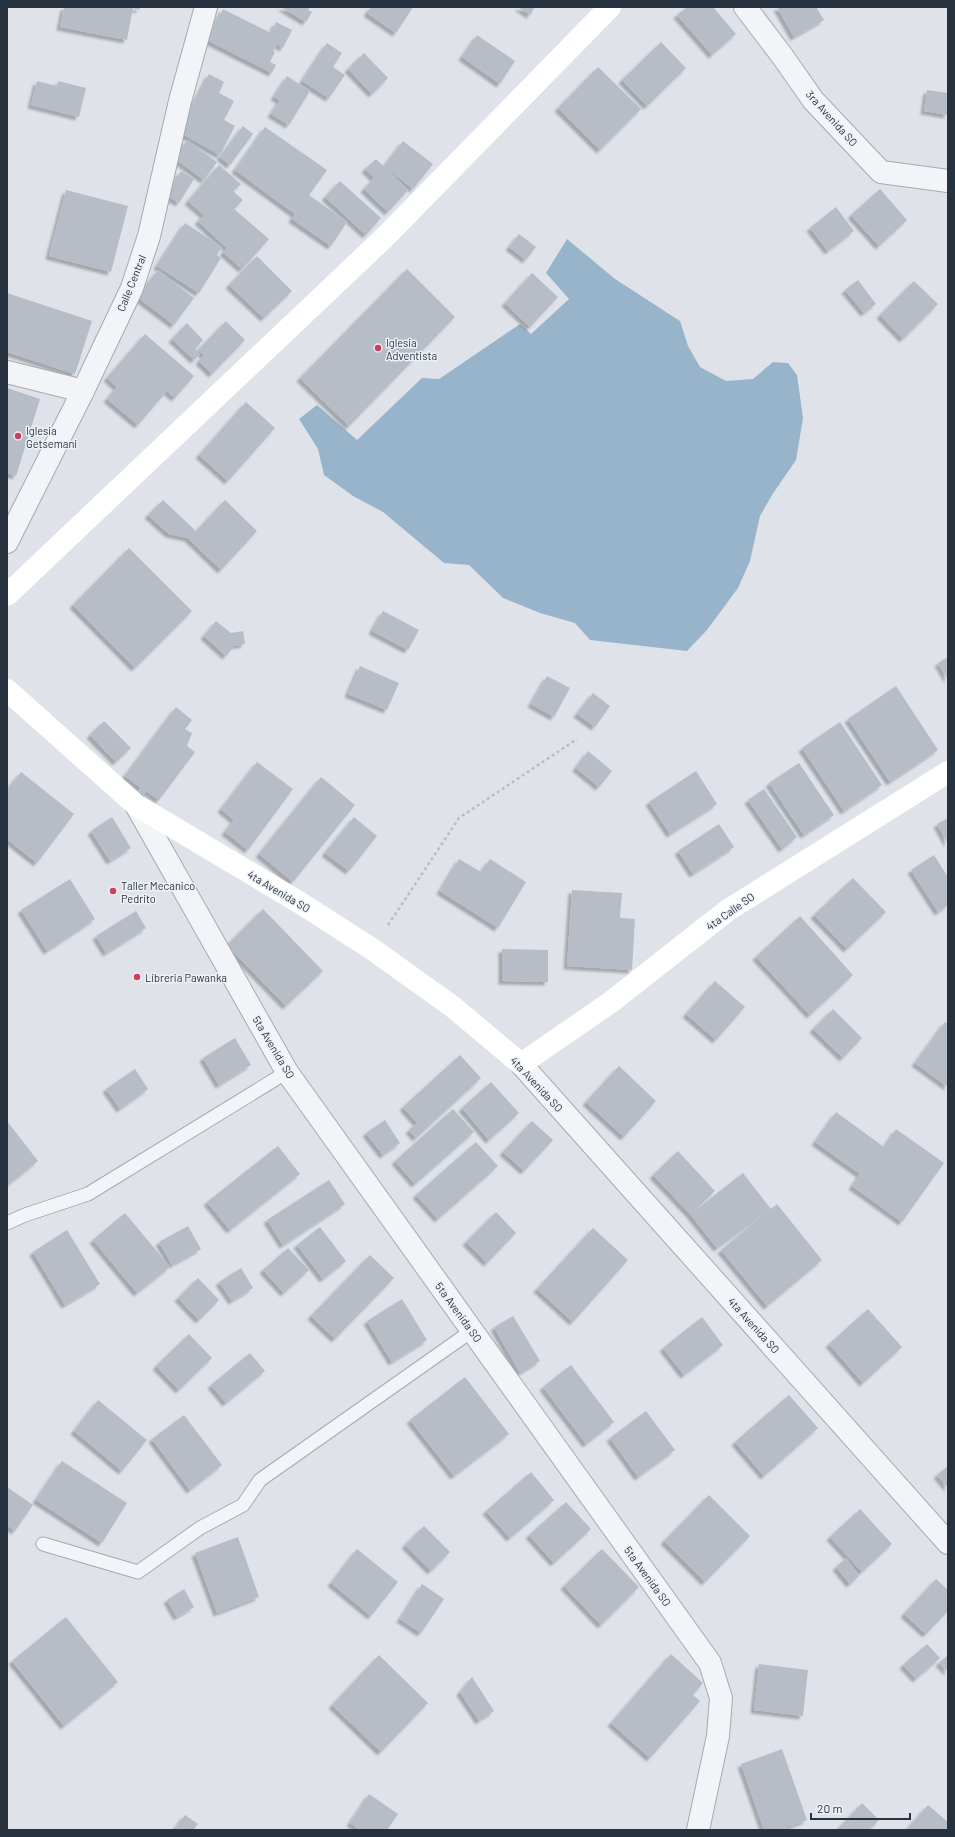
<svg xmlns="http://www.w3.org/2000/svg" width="955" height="1837" viewBox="0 0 955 1837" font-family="Barlow,sans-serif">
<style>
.water{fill:#98b4ca}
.building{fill:#b6bdc6;filter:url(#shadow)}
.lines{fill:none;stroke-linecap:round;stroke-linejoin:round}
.lane-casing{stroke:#a4aab3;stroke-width:15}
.street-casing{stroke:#a4aab3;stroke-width:24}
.path{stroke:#b9bec4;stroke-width:2.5;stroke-dasharray:3 3;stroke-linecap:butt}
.lane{stroke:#f2f4f7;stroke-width:13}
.street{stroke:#f2f4f7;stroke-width:22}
.secondary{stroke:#fff;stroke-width:22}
.poi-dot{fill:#d33e5e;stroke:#eef2f6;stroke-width:1.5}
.labels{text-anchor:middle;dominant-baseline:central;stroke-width:3;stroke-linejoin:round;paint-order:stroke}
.street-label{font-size:11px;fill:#273241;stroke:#eef2f6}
.poi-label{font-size:11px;fill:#273241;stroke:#eef2f6;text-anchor:start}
</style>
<defs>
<filter id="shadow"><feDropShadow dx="-3.5" dy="3.5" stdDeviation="1" flood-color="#0004"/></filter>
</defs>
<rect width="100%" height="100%" fill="#dfe3e9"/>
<path class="water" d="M567 239 615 279 680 321 688 346 700 367 726 381 753 379 773 362 788 363 797 375 803 418 796 460 772 495 760 516 750 561 738 588 707 630 687 651 590 640 575 623 540 613 503 598 469 565 444 563 383 512 353 496 324 475 318 449 299 419 317 405 357 440 422 378 439 379 520 324 531 334 569 299 546 273Z"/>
<g class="building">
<path d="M64 7H140L139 10 133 8 127 40 60 27Z"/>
<path d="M281 7H310L308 10 312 12 306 22Z"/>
<path d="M371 7H413L396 33 367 13Z"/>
<path d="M518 7H535L530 15Z"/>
<path d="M687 7H713L736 34 712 55 677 15Z"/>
<path d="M777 7H816L824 20 794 37Z"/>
<path d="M223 9 271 33 276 22 292 30 283 48 277 44 273 51 275 52 270 62 276 65 272 73 207 40Z"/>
<path d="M477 35 515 61 500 84 462 57Z"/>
<path d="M661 42 686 68 647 106 622 80Z"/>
<path d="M327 43 342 53 333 67 345 75 329 98 302 81Z"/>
<path d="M364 53 388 78 372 94 348 69Z"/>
<path d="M598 67 641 109 600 150 558 108Z"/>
<path d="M209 74 224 82 219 93 234 101 224 120 235 126 220 155 179 132Z"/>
<path d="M287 76 310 91 289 125 271 114 280 100 274 97Z"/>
<path d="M37 81 57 86 58 81 86 88 79 117 31 105Z"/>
<path d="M927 90 948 93V115L924 111Z"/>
<path d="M243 126 253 134 230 165 220 157Z"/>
<path d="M265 127 327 170 309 195 347 222 331 246 292 219 295 214 235 170Z"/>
<path d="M187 140 217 162 204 180 174 158Z"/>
<path d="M403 141 433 164 413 189 384 166Z"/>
<path d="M376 159 408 190 388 212 364 189 374 178 365 169Z"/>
<path d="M219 165 241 184 233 191 243 200 234 209 269 239 242 269 223 252 227 248 198 221 204 215 188 201Z"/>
<path d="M181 171 194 179 179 203 166 195Z"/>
<path d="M340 181 381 218 366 235 325 197Z"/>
<path d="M880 189 907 220 879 246 851 215Z"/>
<path d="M66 190 128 206 111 272 49 256Z"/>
<path d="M836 207 854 231 828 251 810 228Z"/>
<path d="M185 223 222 247 217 255 221 258 199 293 157 266Z"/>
<path d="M519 234 536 247 526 260 509 247Z"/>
<path d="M257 256 292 291 264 318 229 285Z"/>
<path d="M407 269 455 317 349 426 300 378Z"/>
<path d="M158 270 194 298 174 325 137 297Z"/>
<path d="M532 273 558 297 530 327 505 303Z"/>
<path d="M858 280 876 304 864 313 845 290Z"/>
<path d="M914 281 938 304 903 339 880 315Z"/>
<path d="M7 293 92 321 75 374 7 352Z"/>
<path d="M226 321 245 340 212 374 199 361 204 355 198 350Z"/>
<path d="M187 323 203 340 195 349 200 354 194 360 172 339Z"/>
<path d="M145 334 194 376 175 398 167 391 138 425 107 399 117 387 107 378Z"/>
<path d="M7 388 40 399 16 476 7 473Z"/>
<path d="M246 402 275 428 228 481 199 455Z"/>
<path d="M163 500 196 531 225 500 257 531 221 570 188 538 169 534 148 515Z"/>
<path d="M129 548 192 611 135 668 73 605Z"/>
<path d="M383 611 419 630 408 650 372 631Z"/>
<path d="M216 621 231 633 243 631 245 644 234 646 226 656 204 636Z"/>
<path d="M948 657V680L938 663Z"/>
<path d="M360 666 399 683 387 710 348 694Z"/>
<path d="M547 676 570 688 554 717 531 704Z"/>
<path d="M896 686 938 750 890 782 848 719Z"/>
<path d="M593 693 610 706 595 727 577 714Z"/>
<path d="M176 707 192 720 185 729 192 733 187 746 195 752 159 800 146 791 139 800 134 796 141 788 125 776Z"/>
<path d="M104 721 131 748 116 762 90 735Z"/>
<path d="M840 722 882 785 844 811 802 748Z"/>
<path d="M588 751 612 771 599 787 576 768Z"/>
<path d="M257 762 293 789 248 850 225 832 234 820 221 809Z"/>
<path d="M799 763 834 815 804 835 769 783Z"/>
<path d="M696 771 717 804 670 834 649 802Z"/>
<path d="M21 772 74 814 37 863 7 839V790Z"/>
<path d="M321 777 355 805 293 882 259 854Z"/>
<path d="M764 789 797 837 782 849 748 800Z"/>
<path d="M112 817 131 848 110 861 91 831Z"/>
<path d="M354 817 377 836 349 871 325 853Z"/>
<path d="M948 818V844L937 824Z"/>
<path d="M719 824 734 847 693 874 678 851Z"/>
<path d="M934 855 948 877V905L938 912 911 870Z"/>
<path d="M459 859 481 872 490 859 526 882 498 928 440 891Z"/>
<path d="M853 878 886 912 847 949 814 915Z"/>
<path d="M70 879 95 919 47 951 21 910Z"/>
<path d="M572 890 622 893 620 918 635 919 632 970 567 966Z"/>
<path d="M263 909 323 971 286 1006 227 945Z"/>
<path d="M136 911 146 928 106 953 96 936Z"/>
<path d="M800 916 853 975 810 1015 756 957Z"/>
<path d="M502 949 548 950V982L502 981Z"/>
<path d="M715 981 745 1007 716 1040 686 1014Z"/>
<path d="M833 1009 862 1038 843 1058 813 1029Z"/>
<path d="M945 1022 948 1024V1087L915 1063Z"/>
<path d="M235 1038 251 1065 219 1085 203 1058Z"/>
<path d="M460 1055 481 1078 416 1138 409 1130 417 1123 403 1107Z"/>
<path d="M619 1066 656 1101 624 1137 586 1102Z"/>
<path d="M135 1069 148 1089 120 1109 106 1089Z"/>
<path d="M491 1082 519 1113 489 1140 462 1108Z"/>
<path d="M453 1109 474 1132 415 1184 395 1161Z"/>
<path d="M836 1112 884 1147 896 1129 944 1163 902 1222 852 1186 860 1174 815 1142Z"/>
<path d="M385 1120 400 1143 383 1155 366 1133Z"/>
<path d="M7 1121 38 1161 7 1186Z"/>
<path d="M532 1121 553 1140 524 1171 503 1152Z"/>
<path d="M476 1142 498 1166 438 1219 416 1195Z"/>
<path d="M278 1146 300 1174 230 1230 207 1202Z"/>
<path d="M678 1151 715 1191 692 1213 743 1173 771 1209 717 1248 690 1214 653 1175Z"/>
<path d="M329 1180 345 1204 283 1245 267 1220Z"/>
<path d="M777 1204 822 1260 767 1306 721 1250Z"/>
<path d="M496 1212 516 1233 487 1263 466 1242Z"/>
<path d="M125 1213 170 1267 137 1293 93 1240Z"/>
<path d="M188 1226 201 1249 172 1265 159 1242Z"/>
<path d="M320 1227 346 1261 323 1279 297 1245Z"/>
<path d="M593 1228 628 1260 573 1322 537 1289Z"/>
<path d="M67 1230 100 1284 65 1305 33 1252Z"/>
<path d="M288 1248 309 1270 284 1293 263 1270Z"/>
<path d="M370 1255 394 1278 335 1339 311 1316Z"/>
<path d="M241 1268 253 1288 232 1301 219 1282Z"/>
<path d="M198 1278 219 1300 199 1320 178 1298Z"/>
<path d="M402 1299 427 1340 392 1362 367 1321Z"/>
<path d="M868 1309 902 1347 863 1383 829 1344Z"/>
<path d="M513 1316 540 1361 520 1373 494 1327Z"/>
<path d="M702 1317 723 1345 684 1375 663 1348Z"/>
<path d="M189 1334 212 1358 179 1390 156 1366Z"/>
<path d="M250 1353 265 1371 226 1403 211 1385Z"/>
<path d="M571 1365 614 1422 586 1444 543 1387Z"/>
<path d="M465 1377 509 1434 454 1476 410 1420Z"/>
<path d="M789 1395 818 1428 764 1476 735 1442Z"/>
<path d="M98 1400 147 1440 122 1471 74 1431Z"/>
<path d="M646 1411 675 1450 638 1477 610 1438Z"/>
<path d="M184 1415 222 1465 190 1490 152 1439Z"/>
<path d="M62 1461 127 1503 102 1543 36 1500Z"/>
<path d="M948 1466V1488L937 1475Z"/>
<path d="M531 1472 554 1500 510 1538 486 1511Z"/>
<path d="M7 1487 33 1505 15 1531 7 1525Z"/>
<path d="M709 1495 750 1536 705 1582 664 1541Z"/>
<path d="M566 1502 591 1529 554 1563 529 1535Z"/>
<path d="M860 1509 892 1544 862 1572 830 1537Z"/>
<path d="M424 1526 450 1552 431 1571 405 1545Z"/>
<path d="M238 1537 259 1597 217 1613 195 1553Z"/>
<path d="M357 1549 398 1582 371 1616 331 1583Z"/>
<path d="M602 1549 639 1587 601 1625 564 1586Z"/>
<path d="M846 1558 859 1576 850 1584 836 1567Z"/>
<path d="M936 1579 948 1590V1611L926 1634 904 1614Z"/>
<path d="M422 1584 444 1599 421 1633 400 1619Z"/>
<path d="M184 1589 194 1607 177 1617 167 1600Z"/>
<path d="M66 1617 118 1682 64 1726 12 1661Z"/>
<path d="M927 1644 940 1658 916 1679 903 1665Z"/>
<path d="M671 1654 703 1683 693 1695 700 1701 650 1758 611 1723Z"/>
<path d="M379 1655 428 1703 381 1752 332 1705Z"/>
<path d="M948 1655V1672L939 1663Z"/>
<path d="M759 1664 808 1670 803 1716 754 1710Z"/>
<path d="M472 1677 494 1711 479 1721 460 1692Z"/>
<path d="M782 1749 807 1820 780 1830H764L741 1764Z"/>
<path d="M369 1794 398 1814 387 1830H360L350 1823Z"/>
<path d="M862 1803 879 1820 869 1830H837Z"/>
<path d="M928 1805 948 1822V1830H906Z"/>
<path d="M185 1815 198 1824 193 1830H175L174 1829Z"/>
</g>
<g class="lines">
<defs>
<g id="lane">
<path d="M7 1223 25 1215 88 1194 287 1072"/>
<path d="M43 1544 138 1572 200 1528 243 1505 260 1480 473 1330"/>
</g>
<g id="street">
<path d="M745 7 783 57 813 100 881 172 948 181"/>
<path d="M7 372 83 391"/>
<path d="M7 542 83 391 132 288 149 236 180 101 206 7"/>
<path d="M136 805 287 1072 710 1663 721 1698 718 1736 698 1830"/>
<path d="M521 1064 948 1543"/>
</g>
</defs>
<use href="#lane" class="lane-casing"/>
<use href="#street" class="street-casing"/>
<path class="path" d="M388 925 459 818 577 739"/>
<use href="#lane" class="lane"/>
<use href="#street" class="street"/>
<g class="secondary">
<path d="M7 595 385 237 610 7"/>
<path d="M7 690 136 805 302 904 372 949 453 1007 521 1064 611 1002 728 910 948 772"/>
</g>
</g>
<g class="poi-dot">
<circle cx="378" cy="348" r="4"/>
<circle cx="18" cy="436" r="4"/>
<circle cx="113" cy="891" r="4"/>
<circle cx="137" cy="977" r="4"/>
</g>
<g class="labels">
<g class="street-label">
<text transform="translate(832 118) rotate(48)">3ra Avenida SO</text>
<text transform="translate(131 283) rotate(-68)">Calle Central</text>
<text transform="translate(279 891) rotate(31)">4ta Avenida SO</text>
<text transform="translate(730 911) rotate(-35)">4ta Calle SO</text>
<text transform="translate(274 1047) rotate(59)">5ta Avenida SO</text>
<text transform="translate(537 1084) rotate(47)">4ta Avenida SO</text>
<text transform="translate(459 1312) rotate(54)">5ta Avenida SO</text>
<text transform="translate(754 1325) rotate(48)">4ta Avenida SO</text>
<text transform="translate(648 1576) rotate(54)">5ta Avenida SO</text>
</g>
<g class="poi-label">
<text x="386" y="342">Iglesia<tspan x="386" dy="13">Adventista</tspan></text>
<text x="26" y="430">Iglesia<tspan x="26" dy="13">Getsemani</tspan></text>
<text x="121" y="885">Taller Mecanico<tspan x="121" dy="13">Pedrito</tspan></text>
<text x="145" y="977">Libreria Pawanka</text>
</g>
</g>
<rect width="955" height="1837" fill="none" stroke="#273241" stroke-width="16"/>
<path d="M811 1813v6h99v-6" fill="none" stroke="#273241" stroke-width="2"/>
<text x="817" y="1813" font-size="12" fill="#273241" stroke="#eef2f6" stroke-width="3" paint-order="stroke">20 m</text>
</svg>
